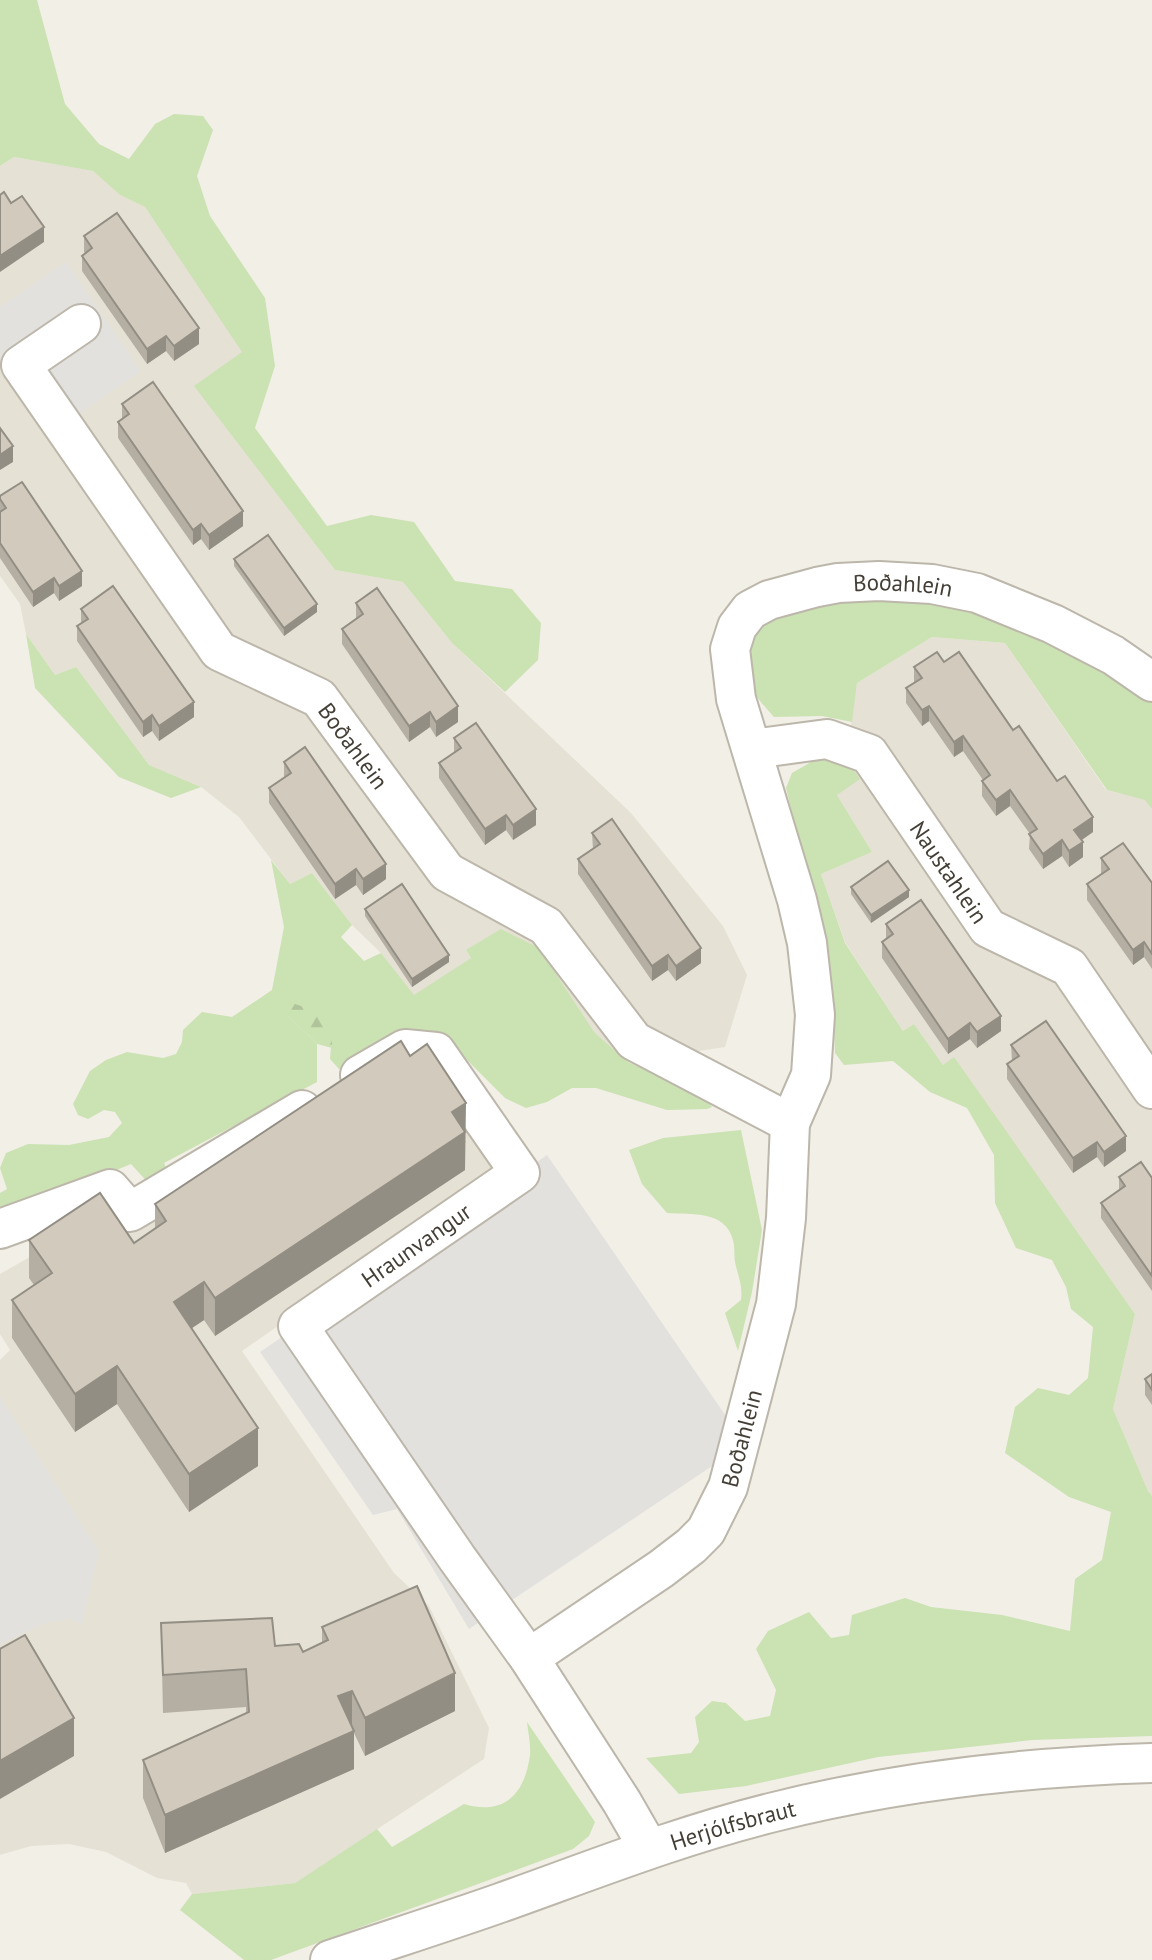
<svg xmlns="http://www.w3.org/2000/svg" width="1152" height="1960" viewBox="0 0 1152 1960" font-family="'PT Sans',sans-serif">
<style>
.residential{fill:#e5e1d5}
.green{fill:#cbe2b3}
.forest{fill:url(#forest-firs)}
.parking{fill:#e3e1de}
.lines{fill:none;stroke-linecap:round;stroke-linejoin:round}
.minor-casing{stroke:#bcb7aa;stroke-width:42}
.minor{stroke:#fff;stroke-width:38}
.wall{fill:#b5afa3}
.shaded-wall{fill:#938e84}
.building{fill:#d2cbbd;stroke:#938e84;stroke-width:2}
.labels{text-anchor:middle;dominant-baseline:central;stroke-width:5;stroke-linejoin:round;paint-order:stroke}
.street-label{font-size:23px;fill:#443f36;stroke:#fff}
</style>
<defs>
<pattern id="forest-firs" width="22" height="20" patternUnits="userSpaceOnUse" patternTransform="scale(1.75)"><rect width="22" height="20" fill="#cbe2b3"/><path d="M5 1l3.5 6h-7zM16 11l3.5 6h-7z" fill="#b0c39b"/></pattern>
</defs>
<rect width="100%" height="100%" fill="#f2efe7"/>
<g class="residential">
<path d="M14 157 93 171 120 195 145 207 243 352 195 386 335 570 403 582 452 643 631 813 723 926 747 975 725 1047 628 1062 595 1033 539 948 466 950 471 958 414 996 381 953 352 925 312 873 290 884 239 817 201 787 149 765 76 667 55 675 26 634 20 604 0 576V166Z"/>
<path d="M932 637 1005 643 1106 790 1146 800 1152 809V1496L1148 1491 1113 1409 1135 1314 954 1058 943 1065 914 1024 903 1031 845 942 821 874 872 852 837 795 846 760 857 683Z"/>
<path d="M428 1062 499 1172 242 1351 394 1573 429 1606 489 1728 484 1759 295 1883 192 1894 186 1883 157 1878 106 1852 69 1844 31 1846 0 1855V1360L10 1350 0 1334V1274L152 1187Z"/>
</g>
<g class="green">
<path d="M0 0H37L65 104 99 144 129 159 155 124 174 114 203 116 213 130 197 176 210 216 265 298 275 366 255 428 327 526 371 515 414 522 455 581 512 589 541 623 538 660 505 692 452 643 403 582 335 570 194 386 242 352 145 207 120 195 93 171 14 157 0 166Z"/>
<path d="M877 595 951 603 1024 625 1152 699V809L1145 800 1107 790 1005 643 932 637 857 683 852 722 822 716 774 717C753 695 739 674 749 643 752 633 762 624 768 616Z"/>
<path d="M26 634 55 675 76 667 149 765 201 787 171 798 119 777 35 688Z"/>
<path d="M818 758 846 760 860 779 837 795 872 852 821 874 845 943 903 1031 914 1024 943 1065 954 1057 1135 1314 1113 1409 1148 1491 1152 1496V1736L1033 1740 878 1757 746 1786 679 1794 646 1758 691 1753 699 1742 695 1717 712 1701 726 1703 745 1721 770 1716 776 1690 756 1649 768 1631 809 1612 831 1638 849 1635 852 1615 905 1598 931 1607 1002 1615 1070 1631 1075 1579 1102 1560 1111 1512 1069 1497 1005 1453 1015 1407 1038 1388 1069 1395 1088 1378 1093 1327 1071 1309 1066 1287 1052 1260 1016 1248 995 1203 994 1155 967 1108 930 1092 893 1061 844 1065 835 1053 832 978 786 788 792 773Z"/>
<path d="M271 860 290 884 312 873 352 925 341 937 364 961 381 953 414 995 471 958 466 950 501 929 539 948 595 1033 628 1062 705 1098 712 1107 707 1109 667 1110 596 1088H572L547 1102 526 1108 505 1098 458 1051 392 1042 339 1069 330 1059 332 1034 287 1015 317 1044V1082L164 1163 170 1177 152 1187 131 1164 0 1218V1193L7 1189 0 1168 6 1153 28 1144 69 1145 109 1137 122 1123 115 1112 104 1110 88 1119 78 1115 73 1104 90 1071 106 1060 127 1052 163 1058 176 1054 182 1042 183 1030 202 1012 232 1017 272 990 284 927Z"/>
<path d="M741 1130 762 1230 752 1292 738 1351 725 1313 741 1300C743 1286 738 1276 735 1262 734 1255 735 1247 733 1240 725 1210 692 1215 667 1213L642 1184 629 1150 663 1138Z"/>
<path d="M527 1722 595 1822 589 1836 573 1849 271 1960H244L180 1910 192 1894 295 1883 377 1829 392 1847 464 1804C504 1816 525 1794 530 1755 531 1744 528 1732 527 1722Z"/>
</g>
<path class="forest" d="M292 1003 322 1013 332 1034V1048L317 1044 287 1015Z"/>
<g class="parking">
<path d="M66 262 141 371 50 434 0 360V307Z"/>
<path d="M547 1155 745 1444 469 1629 397 1509 373 1515 260 1352Z"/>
<path d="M0 1397 99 1551 82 1624 69 1619 46 1623 0 1644Z"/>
</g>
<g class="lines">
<defs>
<g id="minor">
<path id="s1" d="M81 324 21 365 219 651 319 698 447 872 546 926 634 1041 790 1123"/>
<path id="s2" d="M753 749 827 739 869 754 988 928 1069 967 1152 1089"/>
<path d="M360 1075 405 1049 436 1052 520 1173 298 1326 457 1558 529 1658 622 1802 649 1849"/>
<path d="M0 1229 110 1189 130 1212 302 1110"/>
<path id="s3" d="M529 1658 661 1569 691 1546 706 1531 728 1487 776 1304 786 1218 790 1123 811 1075 815 1015 807 943 797 900 736 699 730 649 737 627 750 610 769 600 817 587 838 583 879 581 932 584 977 593 1053 624 1113 655 1152 682"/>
<path id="s4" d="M330 1960C386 1941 443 1923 500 1903 590 1871 678 1836 770 1813 896 1781 1023 1767 1152 1763"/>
</g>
</defs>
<use href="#minor" class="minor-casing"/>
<use href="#minor" class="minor"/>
</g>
<g class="wall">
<path d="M84 236 199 344 174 361 166 351 147 364 82 271V256L85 253 84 252Z"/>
<path d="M122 404 243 526 209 550 201 539 193 545 118 438V422L122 419Z"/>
<path d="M0 496 82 586 59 601 54 593 33 607 0 558Z"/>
<path d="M234 559 317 612 284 636 234 566Z"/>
<path d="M356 603 458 722 436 737 430 727 409 742 342 644V629L356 619Z"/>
<path d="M81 609 194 717 159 741 152 731 143 737 77 641V626L81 624Z"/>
<path d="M944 662 1013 730 1093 832 1082 840 1083 857 1069 867 1062 856 1043 869 1029 849 1030 834 1010 806 996 816 982 796V781L983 780 963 751 954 757 929 721 922 726 906 703V688L914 682V667Z"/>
<path d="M454 738 536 825 513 840 506 830 485 845 439 778V763L454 753Z"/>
<path d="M284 762 386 879 363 895 356 885 335 899 269 803V788L284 777Z"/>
<path d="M592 833 701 963 676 981 668 970 652 981 578 874V859L593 849Z"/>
<path d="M1101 858 1152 883V969L1144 957 1133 965 1087 900V884L1101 874Z"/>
<path d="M851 887 909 897 871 923 851 894Z"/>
<path d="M365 909 449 962 412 987 365 916Z"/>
<path d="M886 924 1001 1031 977 1048 970 1039 948 1054 882 958V942L886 939Z"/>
<path d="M1011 1045 1126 1151 1104 1167 1097 1157 1073 1173 1007 1079V1064L1012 1061Z"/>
<path d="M466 1141 465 1142V1170L215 1336 204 1320 192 1328 258 1466 189 1512 117 1404 75 1432 12 1338V1300L34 1285 29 1278V1240L134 1243 155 1229V1204Z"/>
<path d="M1119 1177 1152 1178V1291L1101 1218V1203L1119 1191Z"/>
<path d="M1152 1374V1405L1145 1395V1379Z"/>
<path d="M161 1623 303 1652 322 1643V1627L455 1711 365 1756 354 1733V1769L165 1853 143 1798V1760L246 1713V1707L163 1713Z"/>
</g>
<g class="shaded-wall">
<path d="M44 227V242L0 272V256Z"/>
<path d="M199 328V344L174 361V346Z"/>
<path d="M166 336V351L147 364V349Z"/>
<path d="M13 446V462L0 470V455Z"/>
<path d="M243 511V526L209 550V535Z"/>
<path d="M201 524V539L193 545V530Z"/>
<path d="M82 571V586L59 601V586Z"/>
<path d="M54 578V593L33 607V592Z"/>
<path d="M317 604V612L284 636V628Z"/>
<path d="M194 702V717L159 741V726Z"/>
<path d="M458 706V722L436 737V722Z"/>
<path d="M929 706V721L922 726V710Z"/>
<path d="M430 712V727L409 742V726Z"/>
<path d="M152 715V731L143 737V722Z"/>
<path d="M963 736V751L954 757V742Z"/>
<path d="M1010 790V806L996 816V800Z"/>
<path d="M536 809V825L513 840V825Z"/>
<path d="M506 815V830L485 845V829Z"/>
<path d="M1093 817V832L1074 845V830Z"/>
<path d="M1062 840V856L1043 869V854Z"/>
<path d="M1083 842V857L1069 867V851Z"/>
<path d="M386 864V879L363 895V879Z"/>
<path d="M356 869V885L335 899V884Z"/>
<path d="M909 890V897L871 923V915Z"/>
<path d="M1144 942V957L1133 965V950Z"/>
<path d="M701 948V963L676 981V966Z"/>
<path d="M449 955V962L412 987V979Z"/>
<path d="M668 955V970L652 981V966Z"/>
<path d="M1001 1016V1031L977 1048V1032Z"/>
<path d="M970 1023V1039L948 1054V1039Z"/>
<path d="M466 1103 465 1170 215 1336V1298L452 1112Z"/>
<path d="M1126 1136V1151L1104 1167V1152Z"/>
<path d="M1097 1142V1157L1073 1173V1158Z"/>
<path d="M204 1282V1320L174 1340V1302Z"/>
<path d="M117 1366V1404L75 1432V1394Z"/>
<path d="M258 1428V1466L189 1512V1474Z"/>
<path d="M455 1673V1711L365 1756V1718Z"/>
<path d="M352 1691V1729L338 1696Z"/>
<path d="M74 1718V1756L0 1799V1761Z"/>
<path d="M354 1731V1769L165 1853V1815Z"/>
</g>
<g class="building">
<path d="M4 192 11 203 22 196 44 227 0 256V195Z"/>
<path d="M117 213 199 328 174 346 166 336 147 349 82 256 92 248 84 236Z"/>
<path d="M153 382 243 511 209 535 201 524 193 530 118 422 129 414 122 404Z"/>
<path d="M0 428 13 446 0 455Z"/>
<path d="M22 482 82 571 59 586 54 578 33 592 0 543V512L6 508 0 499V496Z"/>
<path d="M268 535 317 604 284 628 234 559Z"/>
<path d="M113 586 194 702 159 726 152 715 143 722 77 626 88 619 81 609Z"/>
<path d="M377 588 458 706 436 722 430 712 409 726 342 629 363 614 356 603Z"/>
<path d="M937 652 944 662 959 652 1013 730 1019 726 1057 781 1065 776 1093 817 1074 830 1083 842 1069 851 1062 840 1043 854 1029 834 1037 829 1010 790 996 800 982 781 990 775 963 736 954 742 929 706 922 710 906 688 922 678 914 667Z"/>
<path d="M476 723 536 809 513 825 506 815 485 829 439 763 461 748 454 738Z"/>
<path d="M305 747 386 864 363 879 356 869 335 884 269 788 291 773 284 762Z"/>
<path d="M612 819 701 948 676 966 668 955 652 966 578 859 600 844 592 833Z"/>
<path d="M1123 843 1152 883V954L1144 942 1133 950 1087 884 1109 869 1101 858Z"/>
<path d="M888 861 909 890 871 915 851 887Z"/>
<path d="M402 884 449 955 412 979 365 909Z"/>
<path d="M921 900 1001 1016 977 1032 970 1023 948 1039 882 942 893 934 886 924Z"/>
<path d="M1046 1021 1126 1136 1104 1152 1097 1142 1073 1158 1007 1064 1019 1056 1011 1045Z"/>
<path d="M401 1041 410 1056 427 1044 466 1103 452 1112 465 1132 215 1298 204 1282 174 1302 258 1428 189 1474 117 1366 75 1394 12 1300 52 1273 29 1240 100 1193 134 1243 166 1221 155 1204Z"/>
<path d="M1141 1162 1152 1178V1276L1101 1203 1125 1186 1119 1177Z"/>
<path d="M1152 1374V1390L1145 1379Z"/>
<path d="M417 1586 455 1673 365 1718 352 1691 338 1696 354 1731 165 1815 143 1760 249 1712 246 1669 163 1675 161 1623 272 1618 275 1646 299 1644 303 1652 328 1640 322 1627Z"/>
<path d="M25 1635 74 1718 0 1761V1649Z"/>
</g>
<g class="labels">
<g class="street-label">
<text stroke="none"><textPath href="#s3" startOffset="1330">Boðahlein</textPath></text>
<text stroke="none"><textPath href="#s1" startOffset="590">Boðahlein</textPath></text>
<text stroke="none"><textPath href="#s2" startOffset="262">Naustahlein</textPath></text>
<text transform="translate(416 1245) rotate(-35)">Hraunvangur</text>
<text stroke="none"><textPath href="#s3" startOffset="318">Boðahlein</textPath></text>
<text stroke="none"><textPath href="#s4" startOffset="425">Herjólfsbraut</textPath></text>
</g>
</g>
</svg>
